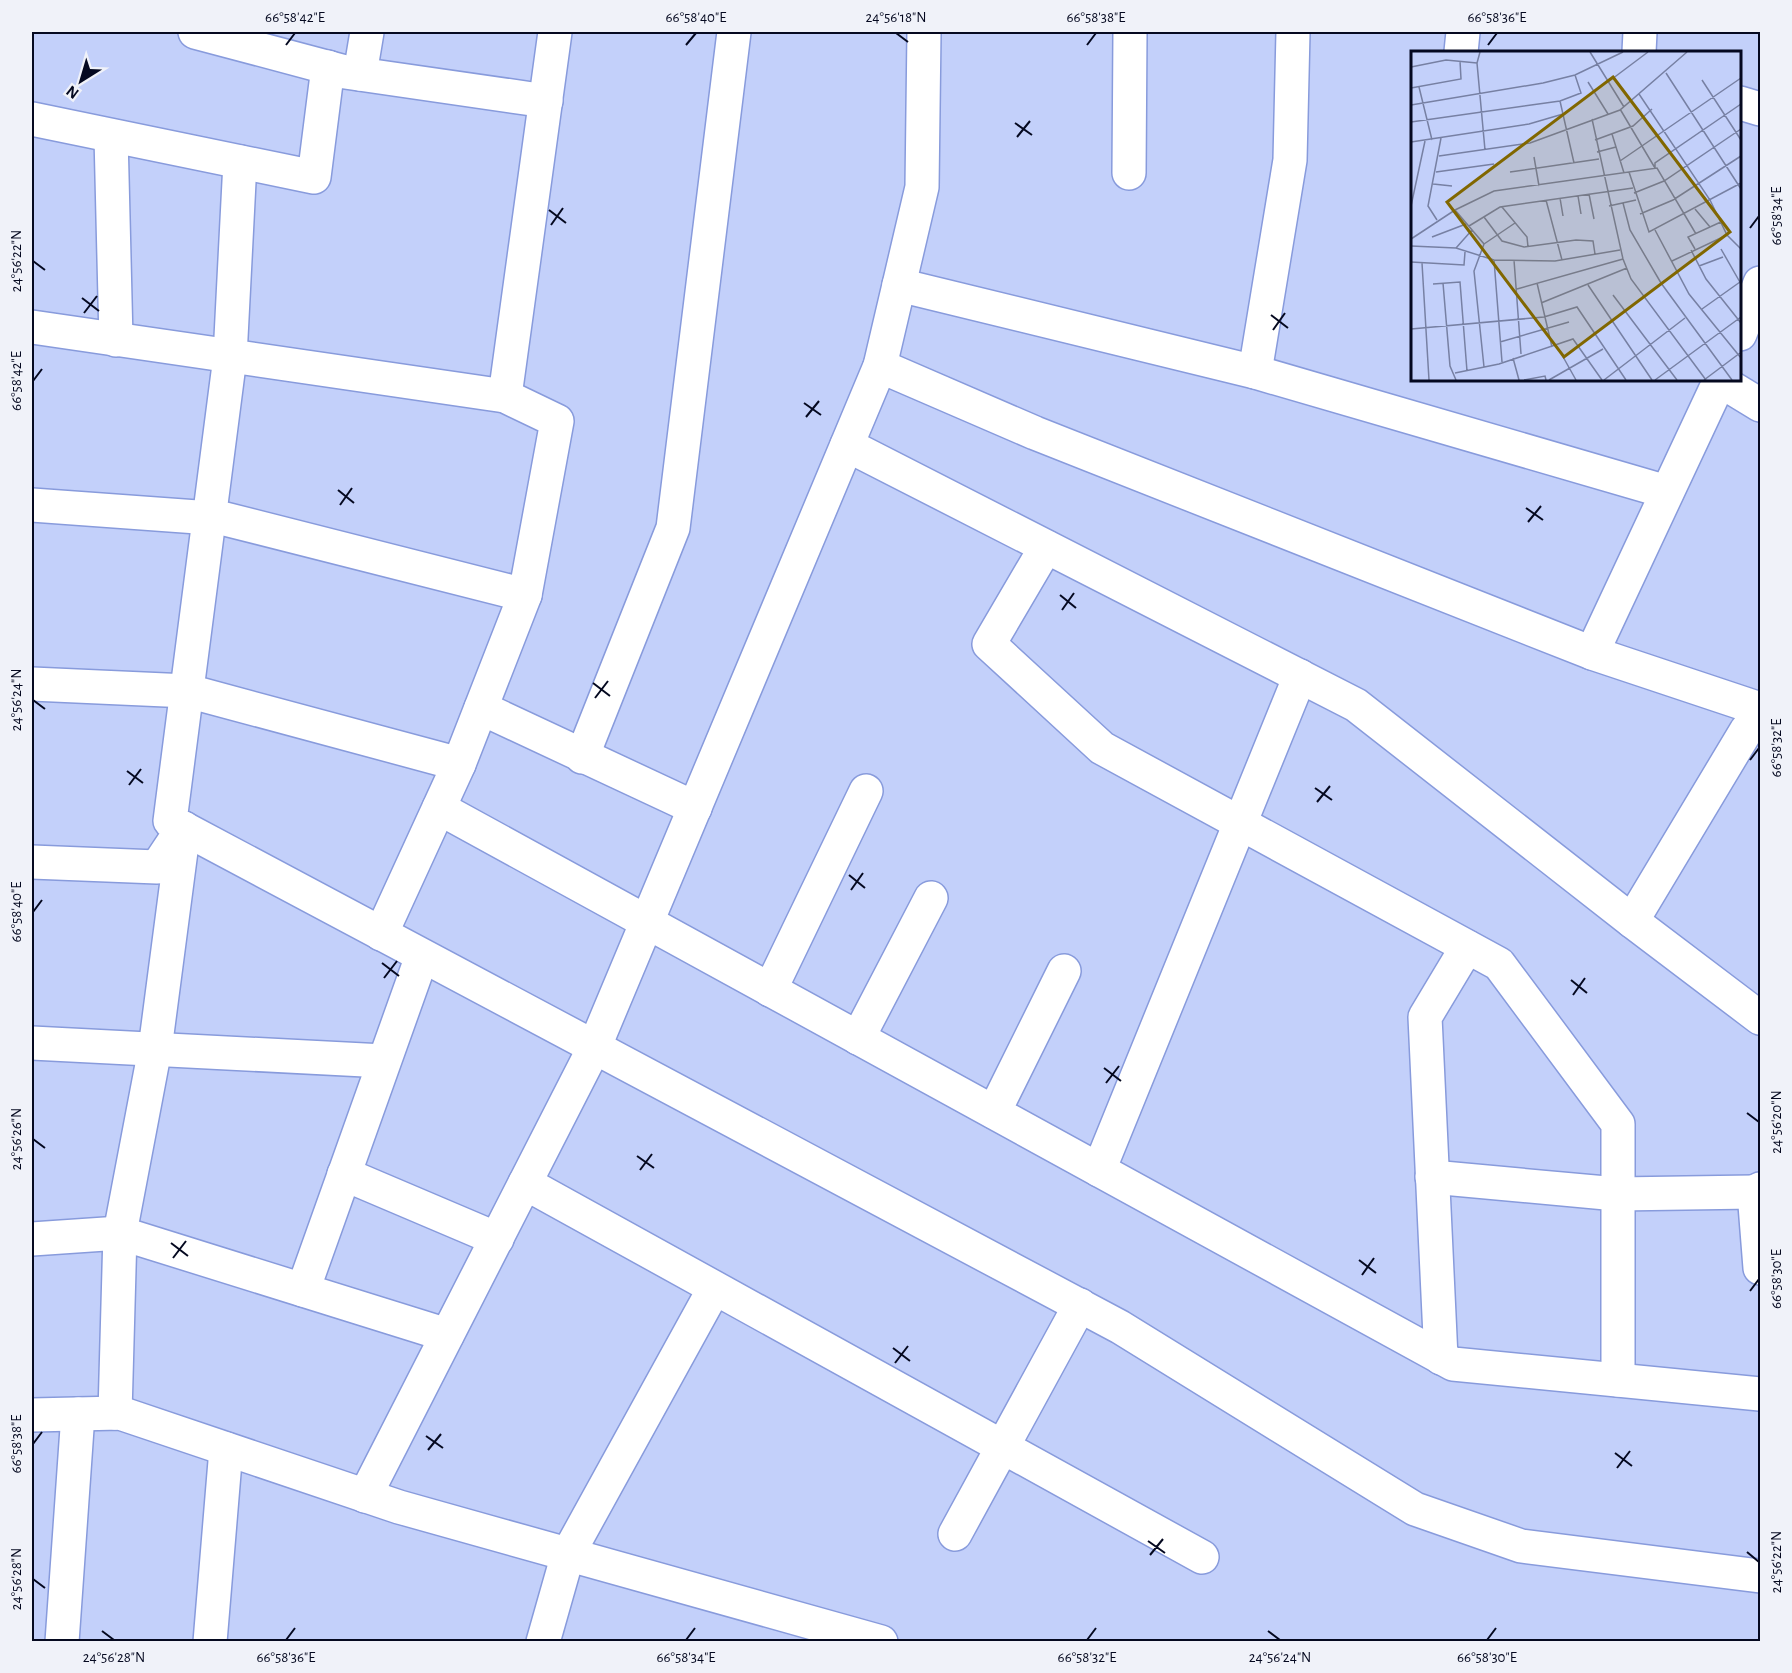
<svg xmlns="http://www.w3.org/2000/svg" width="1792" height="1673" viewBox="0 0 1792 1673" font-family="'Alegreya Sans',sans-serif">
<style>
.lines{fill:none;stroke-linecap:round;stroke-linejoin:round}
.minor-casing{stroke:#889bdc;stroke-width:36}
.minor{stroke:#fff;stroke-width:33}
.ticks{fill:none;stroke:#050920;stroke-width:2}
.inset-road{fill:none;stroke:#7780a3;stroke-width:1.5}
.view{fill:#816700;fill-opacity:0.15;stroke:#816700;stroke-width:3}
.inset-edge{fill:none;stroke:#050920;stroke-width:3}
.neatline{fill:none;stroke:#050920;stroke-width:2}
.ticks-label{font-size:15px;text-anchor:middle;fill:#050920}
</style>
<rect width="100%" height="100%" fill="#c3d0fa"/>
<g class="lines">
<defs>
<g id="minor">
<path d="M195 32 345 72 546 101"/>
<path d="M1461 52 1463 32"/>
<path d="M1639 52 1640 32"/>
<path d="M360 74 367 32"/>
<path d="M1740 103 1760 109"/>
<path d="M32 119 314 177 328 67"/>
<path d="M111 136 116 340"/>
<path d="M240 162 230 357 170 821 1120 1327 1415 1509 1521 1546 1760 1576"/>
<path d="M1129 173 1130 32"/>
<path d="M899 285 1255 372 1667 492"/>
<path d="M32 327 505 396 557 421 525 595 459 764 381 934"/>
<path d="M1740 334 1760 283"/>
<path d="M880 366 1035 433 1592 653 1760 709"/>
<path d="M1255 372 1290 160 1293 32"/>
<path d="M1719 380 1760 405"/>
<path d="M505 396 555 32"/>
<path d="M847 445 1356 705 1632 921 1760 1018"/>
<path d="M32 505 225 519 525 595"/>
<path d="M1046 547 989 644 1102 748 1499 964 1618 1124V1380"/>
<path d="M1592 653 1720 380"/>
<path d="M32 684 188 691 459 764"/>
<path d="M481 708 695 808"/>
<path d="M582 757 673 528 734 32"/>
<path d="M439 808 1453 1364 1760 1394"/>
<path d="M32 862 157 867 181 831"/>
<path d="M1632 921 1746 731 1760 713"/>
<path d="M770 990 866 791"/>
<path d="M858 1038 931 898"/>
<path d="M32 1043 384 1061"/>
<path d="M994 1112 1064 971"/>
<path d="M1099 1170 1300 676"/>
<path d="M344 1174 497 1239"/>
<path d="M1432 1177 1617 1194 1754 1192"/>
<path d="M525 1183 1202 1557"/>
<path d="M1760 1189 1754 1192 1760 1268"/>
<path d="M32 1239 120 1233 447 1335"/>
<path d="M303 1290 422 956"/>
<path d="M1441 1358 1425 1017 1467 947"/>
<path d="M115 1413 120 1233 155 1049 184 828"/>
<path d="M32 1415 120 1413 399 1507 881 1642"/>
<path d="M365 1496 594 1048 880 366 922 187 924 32"/>
<path d="M955 1534 1080 1305"/>
<path d="M62 1642 78 1414"/>
<path d="M210 1642 226 1449"/>
<path d="M543 1642 568 1554 714 1289"/>
</g>
</defs>
<use href="#minor" class="minor-casing"/>
<use href="#minor" class="minor"/>
</g>
<path class="ticks" d="M896 33 908 42M286 45 295 33M686 45 696 33M1087 45 1096 33M1488 45 1497 33M1015 123 1032 135M1017 137 1030 121M549 210 566 223M551 225 563 208M1750 228 1759 216M33 261 45 270M82 298 99 311M84 313 97 296M1271 315 1288 328M1273 330 1285 313M33 381 42 369M804 403 821 415M806 417 819 401M338 490 354 503M340 505 352 488M1526 508 1543 520M1528 522 1541 506M1060 595 1076 608M1062 610 1074 593M593 683 610 696M595 698 608 681M33 700 45 709M1750 760 1759 748M127 771 143 783M129 785 141 769M1315 788 1332 800M1317 802 1330 786M849 875 865 888M851 890 863 873M33 912 42 900M382 963 399 976M384 978 397 961M1571 980 1587 993M1573 995 1585 978M1104 1068 1121 1081M1106 1083 1119 1066M1747 1113 1759 1122M33 1139 45 1148M637 1156 654 1168M640 1170 652 1154M171 1243 188 1256M173 1258 186 1241M1359 1260 1376 1273M1362 1275 1374 1258M1750 1291 1759 1279M893 1348 910 1361M895 1363 908 1346M426 1436 443 1448M33 1444 42 1432M428 1450 441 1434M1615 1453 1632 1466M1617 1468 1630 1451M1148 1541 1165 1553M1747 1552 1759 1562M1150 1555 1163 1539M33 1579 45 1588M102 1631 114 1640M1268 1631 1280 1640M286 1640 295 1628M686 1640 695 1628M1087 1640 1096 1628M1487 1640 1496 1628"/>
<g transform="translate(1411 51)">
<rect width="330" height="330" fill="#c3d0fa"/>
<path class="inset-road" d="M69 1 66 12 74 99M179 1 213 56M0 16 35 9 66 12M255 22 330 138M291 29 330 89M177 31 197 63M197 31 237 1M8 36 21 89M0 37 50 28 49 10M228 43 299 149 316 184 330 198M149 50 163 112M0 54 132 32 164 24 212 1M209 58 244 117M181 68 212 208 220 228 295 329M0 71 149 50 170 42 164 24M201 83 213 122M184 89 222 75 241 58M0 91 118 73 152 63M186 101 205 96M28 105 119 92 209 59 276 1M123 106 128 135M209 110 330 27M244 117V112L330 53M25 121 83 113M99 121 188 108M218 121 238 181 330 132M22 133 41 135M223 142 253 130 330 78M178 143 183 168M167 145 170 163M149 147 152 165M135 149 151 209M212 152 219 179 250 232 321 329M0 155 14 90M198 155 225 149M91 156 116 186 117 196M284 158 299 176M44 159 73 193 63 220 73 316M229 163 262 149 330 105M73 166 91 190 113 196 165 189 182 190 184 203M26 169 17 155 30 87M58 175 89 156 222 137M244 179 278 243 330 307M21 186 55 173M0 188 44 159 83 140 246 117 285 183M73 193 104 172M0 195 45 197 83 209 144 210 209 199M45 197 61 179M284 198 277 186 312 170M310 198 330 233M280 199 295 228 330 272M83 209 91 311M103 209 110 303M261 210 316 184M0 211 53 214 54 201M11 212 18 329M288 215 312 206M32 232 39 315 45 329M126 232 141 296M22 233 49 231 56 320M177 234 241 329M106 238 212 208M202 244 266 329M130 252 216 217M291 258 329 231M0 278 133 266 166 256 215 329M89 291 158 271M151 304 165 329M102 307 108 329M44 322 88 313 162 288 191 329M113 329 134 325 135 329M138 329 192 298M193 329 274 267M244 329 330 266M293 329 329 302"/>
<path class="view" d="M202 26 319 181 153 306 36 151Z"/>
<rect width="330" height="330" class="inset-edge"/>
</g>
<rect width="1792" height="1673" fill="none" stroke="#f0f2f9" stroke-width="66"/>
<g transform="translate(81 81) rotate(217)" stroke="#f0f2f9" stroke-width="4.5" paint-order="stroke">
<path d="M0-4.5L10 22L0 15L-10 22Z" fill="#050920"/>
<text y="-9" font-size="16" font-weight="bold" text-anchor="middle" fill="#050920">N</text>
</g>
<rect x="33" y="33" width="1726" height="1607" class="neatline"/>
<g class="ticks-label">
<text x="295" y="22">66°58'42"E</text>
<text x="696" y="22">66°58'40"E</text>
<text x="896" y="22">24°56'18"N</text>
<text x="1096" y="22">66°58'38"E</text>
<text x="1497" y="22">66°58'36"E</text>
<text transform="translate(1776 216) rotate(-90)" y="5">66°58'34"E</text>
<text transform="translate(16 261) rotate(-90)" y="5">24°56'22"N</text>
<text transform="translate(16 381) rotate(-90)" y="5">66°58'42"E</text>
<text transform="translate(16 700) rotate(-90)" y="5">24°56'24"N</text>
<text transform="translate(1776 748) rotate(-90)" y="5">66°58'32"E</text>
<text transform="translate(16 912) rotate(-90)" y="5">66°58'40"E</text>
<text transform="translate(1776 1122) rotate(-90)" y="5">24°56'20"N</text>
<text transform="translate(16 1139) rotate(-90)" y="5">24°56'26"N</text>
<text transform="translate(1776 1279) rotate(-90)" y="5">66°58'30"E</text>
<text transform="translate(16 1444) rotate(-90)" y="5">66°58'38"E</text>
<text transform="translate(1776 1562) rotate(-90)" y="5">24°56'22"N</text>
<text transform="translate(16 1579) rotate(-90)" y="5">24°56'28"N</text>
<text x="114" y="1662">24°56'28"N</text>
<text x="286" y="1662">66°58'36"E</text>
<text x="686" y="1662">66°58'34"E</text>
<text x="1087" y="1662">66°58'32"E</text>
<text x="1280" y="1662">24°56'24"N</text>
<text x="1487" y="1662">66°58'30"E</text>
</g>
</svg>
